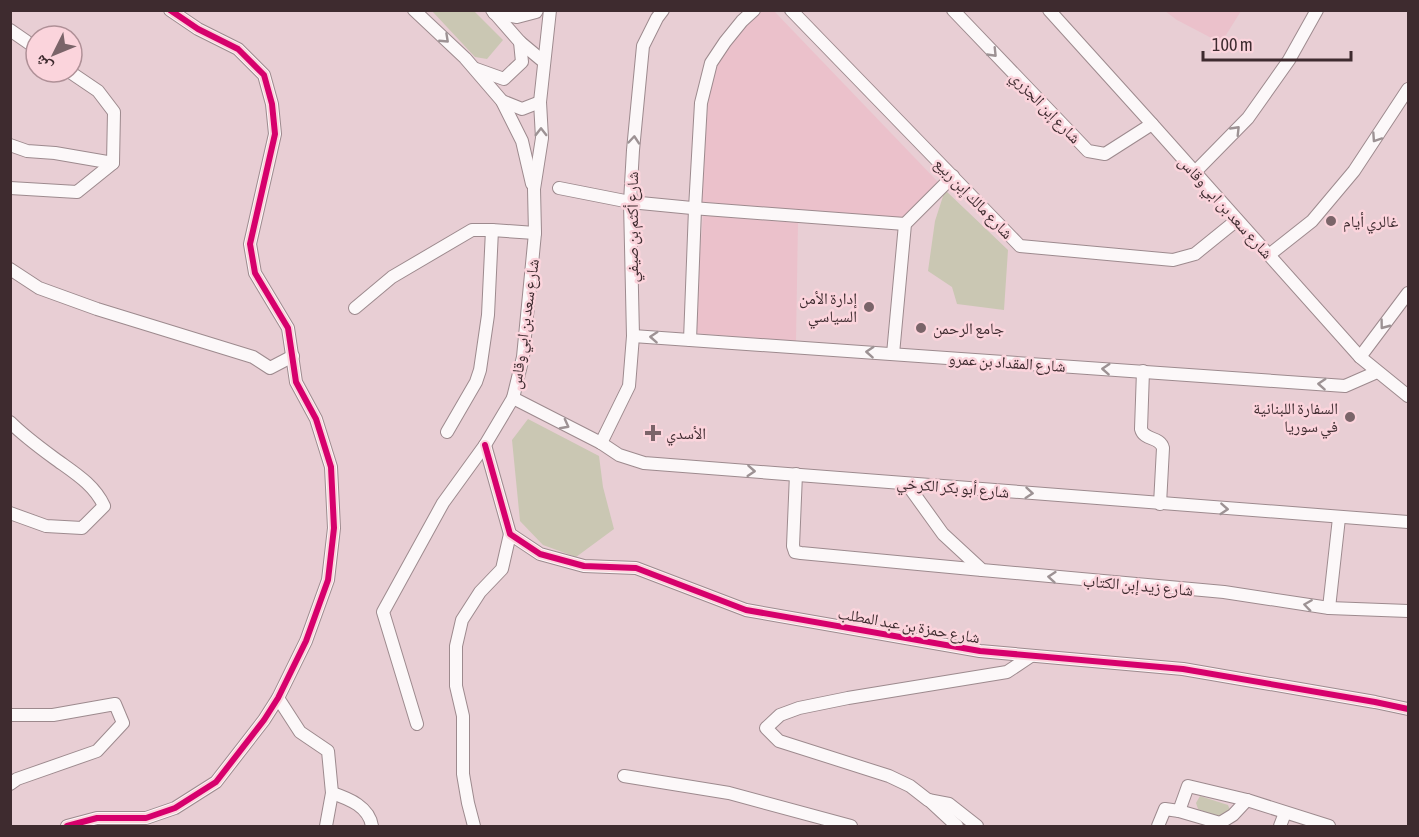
<svg xmlns="http://www.w3.org/2000/svg" width="1419" height="837" viewBox="0 0 1419 837" font-family="'Asap Condensed','Noto Naskh Arabic',sans-serif">
<style>
.built{fill:#ebc1cb}
.green{fill:#cac7b3}
.lines{fill:none;stroke-linecap:round;stroke-linejoin:round}
.minor-casing{stroke:#9d8a8e;stroke-width:14}
.minor{stroke:#fcf8f9;stroke-width:12}
.cycleway-casing{stroke:#fbd4dc;stroke-width:10}
.cycleway{stroke:#d6006c;stroke-width:6}
.oneway{stroke:#9d9294}
.poi-dot{fill:#7a6469;stroke:#fbd4dc;stroke-width:2}
.labels{text-anchor:middle;dominant-baseline:central;stroke-width:5;stroke-linejoin:round;paint-order:stroke}
.street-label{font-size:16px;fill:#3e2b2f;stroke:#fbd4dc}
.poi-label{font-size:16px;fill:#3e2b2f;stroke:#fbd4dc;text-anchor:start}
</style>
<rect width="100%" height="100%" fill="#e8ced4"/>
<g class="built">
<path d="M759 11H774L938 182 905 218 700 202 710 83 721 51Z"/>
<path d="M1165 11H1241L1221 43 1177 20Z"/>
<path d="M703 215 798 223 796 341 694 333Z"/>
</g>
<g class="green">
<path d="M432 11H474L503 40 487 59 475 57Z"/>
<path d="M945 190 1008 250 1004 310 957 304 952 287 928 271 935 221Z"/>
<path d="M528 419 599 456 603 487 614 529 576 557 543 545 520 521 512 440Z"/>
<path d="M1200 796 1228 805 1230 810 1220 818 1198 809 1196 803Z"/>
</g>
<g class="lines">
<defs>
<g id="minor">
<path d="M414 10 465 58 502 101 522 141 532 184"/>
<path d="M492 10 520 42 544 62"/>
<path d="M791 10 1020 246 1173 260 1195 254 1237 220"/>
<path d="M953 10 1088 151 1105 154 1152 124"/>
<path d="M1049 10 1152 124 1360 357 1408 396"/>
<path d="M494 13 517 17 536 12 537 10"/>
<path d="M10 30 36 48"/>
<path d="M476 69 504 79 522 62 520 42"/>
<path d="M502 101 522 109 540 102"/>
<path d="M10 145 27 151 55 153 113 163"/>
<path d="M1195 172 1248 118 1289 60 1317 10"/>
<path d="M10 188 77 192 113 163 114 112 98 91 70 72"/>
<path d="M559 188 630 202 692 208 905 224"/>
<path d="M1269 255 1312 221 1354 171 1408 89"/>
<path d="M10 269 39 288 97 309 253 357 270 368 293 356"/>
<path d="M355 308 392 277 472 230H492L535 233"/>
<path d="M633 336 1345 386 1377 372"/>
<path d="M690 340 695 209 701 103 711 63 725 42 742 21 754 10"/>
<path d="M893 354 905 224 953 176"/>
<path d="M1360 357 1408 293"/>
<path d="M1143 371 1141 429C1144 441 1160 436 1163 448L1160 504"/>
<path d="M513 398 601 443 619 455 644 463 1408 522"/>
<path d="M10 422C23 435 39 447 54 458 73 472 94 484 104 506L82 528 46 526 10 513"/>
<path d="M447 432 476 382 480 370 488 315 492 230"/>
<path d="M601 443 629 386 633 336 630 202 633 150 643 46 657 18 663 10"/>
<path d="M485 445 510 534 540 554 584 566 636 568 746 610 980 651 1183 669 1375 702 1408 709"/>
<path d="M796 474 793 546 795 552 801 553 982 570"/>
<path d="M907 484 943 534 982 570 1224 592 1329 608 1408 611"/>
<path d="M1329 608 1339 518"/>
<path d="M278 698 300 732 328 751 332 793 326 826"/>
<path d="M10 715H53L115 704 123 723 97 751 17 779 10 784"/>
<path d="M417 724 383 612 443 503 485 445 513 398 523 357 535 233 534 189 542 138 540 102 550 10"/>
<path d="M624 776 729 793 851 826"/>
<path d="M332 793C350 799 369 807 372 826"/>
<path d="M929 800 957 826"/>
<path d="M1179 811 1188 786 1247 800 1329 826"/>
<path d="M67 826 97 818H146L175 808 216 782 264 720 278 698 306 641 328 580 334 528 331 467 316 419 296 382 288 328 255 273 250 244 275 134 272 104 264 75 238 49 198 29 170 10"/>
<path d="M474 826 468 803 463 774V716L456 686V646L462 620 480 592 502 569 510 534"/>
<path d="M977 826 949 804 928 800 910 786 889 776 779 741 766 728 780 715 799 708 848 698 1007 672 1031 656"/>
<path d="M1158 826 1165 809 1179 811 1220 823 1233 815 1247 800"/>
<path d="M1280 826 1285 813"/>
</g>
</defs>
<use href="#minor" class="minor-casing"/>
<use href="#minor" class="minor"/>
<defs>
<g id="cycleway">
<path d="M485 445 510 534 540 554 584 566 636 568 746 610 980 651 1183 669 1375 702 1408 709"/>
<path d="M67 826 97 818H146L175 808 216 782 264 720 278 698 306 641 328 580 334 528 331 467 316 419 296 382 288 328 255 273 250 244 275 134 272 104 264 75 238 49 198 29 170 10"/>
</g>
</defs>
<use href="#cycleway" class="cycleway-casing"/>
<use href="#cycleway" class="cycleway"/>
</g>
<defs><path id="oneway-chevron" d="M-2-3.5L2.5 0L-2 3.5" fill="none" stroke-width="1.6" stroke-linecap="round" stroke-linejoin="round" transform="scale(1.5)"/></defs>
<g class="oneway">
<use href="#oneway-chevron" transform="translate(445 39) rotate(43)"/>
<use href="#oneway-chevron" transform="translate(993 53) rotate(46)"/>
<use href="#oneway-chevron" transform="translate(1236 130) rotate(-46)"/>
<use href="#oneway-chevron" transform="translate(541 132) rotate(-90)"/>
<use href="#oneway-chevron" transform="translate(1376 138) rotate(124)"/>
<use href="#oneway-chevron" transform="translate(634 140) rotate(-85)"/>
<use href="#oneway-chevron" transform="translate(1384 325) rotate(127)"/>
<use href="#oneway-chevron" transform="translate(654 337) rotate(-176)"/>
<use href="#oneway-chevron" transform="translate(870 352) rotate(-176)"/>
<use href="#oneway-chevron" transform="translate(1106 369) rotate(-176)"/>
<use href="#oneway-chevron" transform="translate(1322 384) rotate(-176)"/>
<use href="#oneway-chevron" transform="translate(565 425) rotate(28)"/>
<use href="#oneway-chevron" transform="translate(751 471) rotate(4)"/>
<use href="#oneway-chevron" transform="translate(1029 493) rotate(5)"/>
<use href="#oneway-chevron" transform="translate(1224 509) rotate(4)"/>
<use href="#oneway-chevron" transform="translate(1052 577) rotate(-175)"/>
<use href="#oneway-chevron" transform="translate(1308 605) rotate(-172)"/>
</g>
<g class="poi-dot">
<circle cx="1331" cy="221" r="6"/>
<circle cx="869" cy="307" r="6"/>
<circle cx="921" cy="328" r="6"/>
<circle cx="1350" cy="417" r="6"/>
<path d="M650 424h6v6h6v6h-6v6h-6v-6h-6v-6h6z"/>
</g>
<g class="labels">
<g class="street-label">
<text transform="translate(1046 107) rotate(46)">شارع إبن الجزري</text>
<text transform="translate(974 198) rotate(46)">شارع مالك إبن ربيع</text>
<text transform="translate(1226 207) rotate(48)">شارع سعد بن ابي وقاس</text>
<text transform="translate(632 227) rotate(-90)">شارع أكثم بن صيفي</text>
<text transform="translate(524 324) rotate(-82)">شارع سعد بن ابي وقاس</text>
<text transform="translate(1007 362) rotate(4)">شارع المقداد بن عمرو</text>
<text transform="translate(953 487) rotate(5)">شارع أبو بكر الكرخي</text>
<text transform="translate(1138 585) rotate(5)">شارع زيد إبن الكتاب</text>
<text transform="translate(909 625) rotate(10)">شارع حمزة بن عبد المطلب</text>
</g>
<g class="poi-label">
<text x="1343" y="221">غالري أيام</text>
<text x="857" y="298" text-anchor="end">إدارة الأمن<tspan x="857" dy="18">السياسي</tspan></text>
<text x="933" y="328">جامع الرحمن</text>
<text x="1338" y="408" text-anchor="end">السفارة اللبنانية<tspan x="1338" dy="18">في سوريا</tspan></text>
<text x="666" y="433">الأسدي</text>
</g>
</g>
<rect width="1419" height="837" fill="none" stroke="#3e2b2f" stroke-width="24"/>
<g transform="translate(54 54) rotate(227)"><circle r="28" fill="#fbd4dc" stroke="#af9097" stroke-width="1.5"/>
<path d="M0-4.5L10 22L0 15L-10 22Z" fill="#7a6469"/>
<text y="-9" font-size="16" font-weight="bold" text-anchor="middle" fill="#3e2b2f">ش</text>
</g>
<path d="M1203 51v9h148v-9" fill="none" stroke="#3e2b2f" stroke-width="3"/>
<text x="1212" y="51" font-size="18" fill="#3e2b2f" stroke="#fbd4dc" stroke-width="4.5" paint-order="stroke">100 m</text>
</svg>
